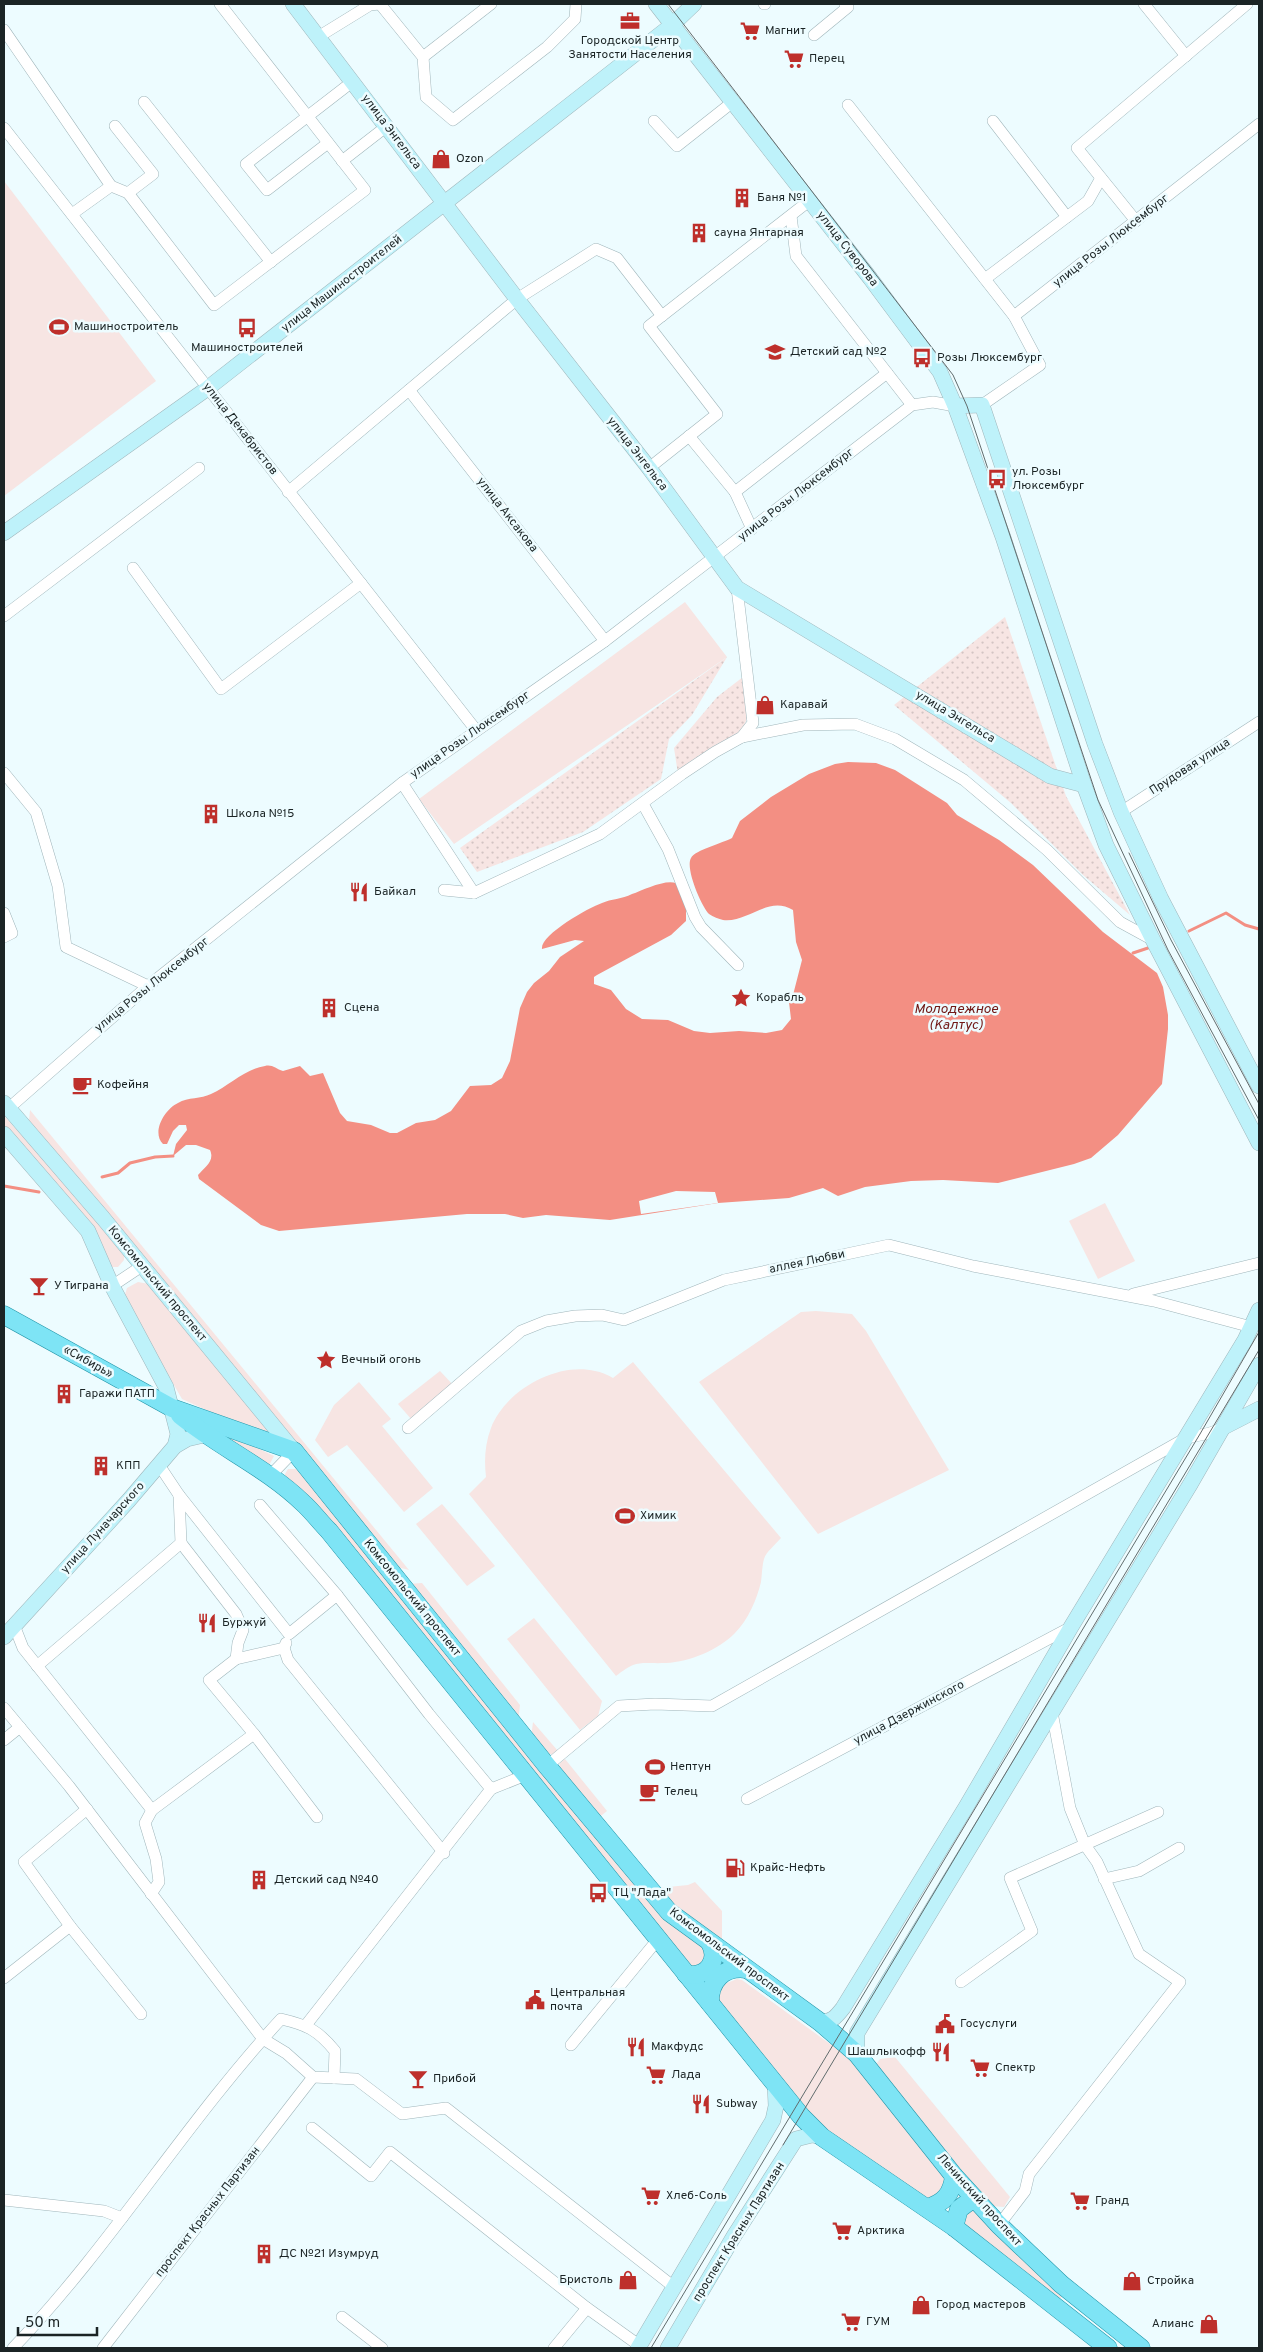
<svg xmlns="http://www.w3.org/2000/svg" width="1263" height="2352" viewBox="0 0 1263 2352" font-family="Overpass,sans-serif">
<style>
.grass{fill:#f7e5e3}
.park{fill:url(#park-dots)}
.water{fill:#f38f83}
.pier{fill:#edfcff}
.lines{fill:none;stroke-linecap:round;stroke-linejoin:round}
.stream{stroke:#f38f83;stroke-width:3}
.street-casing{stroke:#a0b6bb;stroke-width:12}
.secondary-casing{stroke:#a0b6bb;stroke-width:16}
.primary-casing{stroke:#2395a8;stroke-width:19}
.street{stroke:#fff;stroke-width:11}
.secondary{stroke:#bef2fa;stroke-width:15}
.primary{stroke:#7ee4f5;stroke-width:18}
.tram{stroke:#616c6d;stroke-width:1}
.labels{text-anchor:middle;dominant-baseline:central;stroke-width:5;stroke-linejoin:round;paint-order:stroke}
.poi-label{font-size:12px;fill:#1b2425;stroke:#edfcff;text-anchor:start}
.street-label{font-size:12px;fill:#1b2425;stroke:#edfcff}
.water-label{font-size:14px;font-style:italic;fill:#711815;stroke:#edfcff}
</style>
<defs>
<pattern id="park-dots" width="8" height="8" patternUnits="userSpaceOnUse" patternTransform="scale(1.25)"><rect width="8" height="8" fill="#f7e5e3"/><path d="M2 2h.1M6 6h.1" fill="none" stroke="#d3c4c3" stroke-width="1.8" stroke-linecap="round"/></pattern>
</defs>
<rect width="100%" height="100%" fill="#edfcff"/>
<g class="grass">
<path d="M4 181 156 381 4 496Z"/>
<path d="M685 602 727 657 454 844 419 799Z"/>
<path d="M30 1110 409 1570 393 1566 29 1121Z"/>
<path d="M4 1116 63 1181 124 1254V1260L118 1267H111L68 1198 4 1127Z"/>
<path d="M1105 1203 1135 1261 1098 1279 1069 1221Z"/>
<path d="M138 1282 149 1284 271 1435 266 1437 182 1399 124 1298 127 1288Z"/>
<path d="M816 1311 852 1314 866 1331 949 1470 818 1534 699 1382 801 1312Z"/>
<path d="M633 1362 781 1538C776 1544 766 1552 764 1559 762 1566 762 1574 761 1582 757 1599 748 1620 735 1633 718 1650 690 1662 666 1663 639 1664 638 1659 616 1676L469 1494 486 1477C484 1460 485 1444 491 1428 505 1391 556 1362 595 1371 601 1372 608 1375 613 1378Z"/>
<path d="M440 1371 454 1386 412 1420 398 1404Z"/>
<path d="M359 1382 391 1419 382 1426 433 1488 404 1512 347 1445 328 1457 315 1440 334 1405Z"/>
<path d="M202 1422 274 1456 267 1469Z"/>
<path d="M288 1469H296L307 1479 639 1890 671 1921 708 1949V1964L689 1970 285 1480V1474Z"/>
<path d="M442 1504 495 1566 467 1586 416 1524Z"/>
<path d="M422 1583 520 1705 518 1722 408 1584Z"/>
<path d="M534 1618 602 1701 598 1716 580 1730 507 1639Z"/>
<path d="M533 1722 558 1751 553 1754H546L531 1738Z"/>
<path d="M565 1759 607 1811 597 1819 559 1772 560 1763Z"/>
<path d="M695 1882 722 1911V1952L648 1889 688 1885Z"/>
<path d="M737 1979 742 1980 848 2057 947 2177 948 2187 927 2202 823 2128 792 2098 716 1999 722 1985Z"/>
<path d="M895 2057 1010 2197 1004 2207 992 2206 874 2067 880 2059Z"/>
<path d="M967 2204 1066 2291 1057 2303 958 2219Z"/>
</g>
<g class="park">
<path d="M1005 617 1066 796 1130 915 1083 875 1011 803 894 705Z"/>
<path d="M727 657 692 715 669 739 661 779 583 832 477 872 460 848Z"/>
<path d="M743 677 747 718 740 738 678 774 674 748 717 697Z"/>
</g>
<path class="water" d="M848 762 876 763 895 770 947 803 957 815 999 840 1033 865 1103 932 1157 973 1163 987 1168 1015V1029L1162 1084 1118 1135 1091 1158 1074 1164 998 1183 943 1180 911 1181 865 1187 838 1196 823 1188 789 1198 718 1203 610 1220 546 1215 523 1218 505 1214H467L279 1231 261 1225 199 1179 198 1175C205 1167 215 1161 210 1150L196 1145H186L173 1156 176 1144 187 1130 186 1125H179L173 1131 167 1144H163C151 1132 165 1109 178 1103 188 1097 201 1099 211 1094 229 1086 245 1069 265 1066 272 1064 276 1069 283 1071L300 1066 310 1076 323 1073 340 1113 347 1121 371 1125 390 1133H397L416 1123 435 1120 451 1111 470 1086 491 1085 502 1078 510 1061 520 1008 527 992 534 983 549 971 560 957 584 941 575 940 542 949C540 935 588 908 602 903 611 899 622 899 632 894 643 890 665 879 676 883L686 902V921L671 935 597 975 594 977V984L611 990 626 1009 642 1019 668 1020 694 1031 710 1033 739 1031 766 1033 782 1030 791 1019 789 1002 793 995 802 960 796 942 793 910C768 895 748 923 723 920 719 919 713 917 709 914 701 906 685 868 691 858 695 850 723 843 732 838L740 821 771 797 809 774 835 764Z"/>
<path class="pier" d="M676 1191 715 1192 718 1203 641 1214 639 1201Z"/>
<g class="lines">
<g class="stream">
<path d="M1189 931 1226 913 1245 925 1259 929"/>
<path d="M1133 953 1148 948"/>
<path d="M102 1177 118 1173 130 1163 155 1157 173 1156"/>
<path d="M4 1186 39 1192"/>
</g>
<defs>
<g id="street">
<path d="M380 4 423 57 426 97 453 120 547 47 575 19 576 4"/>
<path d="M764 4H765"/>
<path d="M1144 4 1186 56"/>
<path d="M4 30 111 186 128 193 214 305 365 190 220 4"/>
<path d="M814 35 848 7 845 4"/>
<path d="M318 37 370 5 379 4"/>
<path d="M423 57 491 4"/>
<path d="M144 102 271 262"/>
<path d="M848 105 1014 316 1040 365 982 405"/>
<path d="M654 121 677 146 734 101"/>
<path d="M993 121 1067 217"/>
<path d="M115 126 153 174 128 193"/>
<path d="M4 128 476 730"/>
<path d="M328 143 267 190 246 164 352 82"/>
<path d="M342 161 387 126"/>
<path d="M72 214 111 186"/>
<path d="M791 216 796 256 912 405"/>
<path d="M1136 221 1077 148 1247 4"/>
<path d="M985 279 1088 201 1101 178"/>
<path d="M1014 316 1259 124"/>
<path d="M409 390 605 641"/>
<path d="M689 436 735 492"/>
<path d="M649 468 717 414 649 326 809 201"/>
<path d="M288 492 517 299 596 249 617 258 662 316"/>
<path d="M752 529 735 492 887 373"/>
<path d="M133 568 221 689 361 583"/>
<path d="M4 616 199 468"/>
<path d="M742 737 803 725 855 724 895 739 964 780 1047 850 1120 922 1153 940"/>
<path d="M4 773 36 812 58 886 66 947 148 986"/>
<path d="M402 783 474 893"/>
<path d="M643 804 668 849 695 917 701 927 738 965"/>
<path d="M1121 812 1259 722"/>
<path d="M444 890 474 893 600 834 682 774 715 752 742 737 753 723 737 588"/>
<path d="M4 913 12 933 4 937"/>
<path d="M9 1108 148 986 402 783 605 641 912 405 933 402 955 406"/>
<path d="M112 1286 142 1266"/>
<path d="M1133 1294 1259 1263"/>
<path d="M408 1428 521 1331 546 1321 575 1316 602 1315 624 1320 724 1280 889 1245 973 1266 1154 1301 1244 1325"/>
<path d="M159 1465 179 1495 289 1634 337 1595 429 1714 491 1789 526 1775"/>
<path d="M269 1477 294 1451"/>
<path d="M260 1505 337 1595"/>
<path d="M181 1543 236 1614 243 1630 238 1643 236 1659"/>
<path d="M14 1625 23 1648 152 1810"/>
<path d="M286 1643 284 1648 288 1660 444 1853"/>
<path d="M37 1666 181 1543 179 1495"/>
<path d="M4 1708 69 1786 263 2039 286 2053 313 2077 356 2079 402 2114 446 2108 674 2287"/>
<path d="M254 1734 317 1817"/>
<path d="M4 1740 20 1727"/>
<path d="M547 1766 619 1706 655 1704 712 1706 1186 1438 1210 1433 1223 1428"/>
<path d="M747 1799 1071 1627"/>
<path d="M87 1809 24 1862 70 1926 141 2014"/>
<path d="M1104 1879 1139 1871 1179 1848"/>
<path d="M151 1894 159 1882 156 1859 145 1823 152 1810 254 1734 209 1680 236 1659 284 1648"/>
<path d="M4 1978 70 1926"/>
<path d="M961 1982 1032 1931 1010 1878 1158 1812"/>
<path d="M306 2025 491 1789"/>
<path d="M571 2045 659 1938"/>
<path d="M312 2128 371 2176 390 2152 587 2308"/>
<path d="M4 2200 104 2211 122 2218"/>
<path d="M999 2225 1025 2191 1029 2174 1180 1982 1139 1954 1097 1862 1085 1845 1070 1808 1052 1712"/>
<path d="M342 2317 382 2348"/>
<path d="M13 2348C111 2246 185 2123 281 2019 307 2025 318 2030 335 2051L334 2078"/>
<path d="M103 2348 313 2077"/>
<path d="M554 2348 587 2308 640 2346"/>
</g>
<g id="secondary">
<path d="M293 4 517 299 649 468 737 588 1050 776 1084 785"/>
<path d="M656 4 870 278 940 372 955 406 1003 537 1084 785 1106 845 1153 940 1259 1143"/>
<path d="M955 406 982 405 1095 744 1121 812 1161 899 1259 1086"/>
<path d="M4 533 208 388 672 25 694 4"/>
<path d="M4 1103 103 1218 294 1451"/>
<path d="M4 1134 88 1231 112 1286 166 1387 178 1434 175 1446 129 1500 4 1637"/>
<path d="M1224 1427 1259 1409"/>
<path d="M175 1446 187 1439 204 1435"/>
<path d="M820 2022C832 2022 836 2017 843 2008L966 1807 1071 1627 1245 1340 1259 1310"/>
<path d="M857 2054V2033L1191 1483 1259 1365"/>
<path d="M638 2348 773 2120 776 2106 775 2085"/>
<path d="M668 2348 734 2236 796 2139 812 2135 822 2137"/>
</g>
<g id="primary">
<path d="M4 1315 172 1408 294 1451 547 1766 669 1912 820 2022 857 2054 954 2176 999 2225 1061 2284 1141 2348"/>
<path d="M180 1415C219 1447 267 1468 303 1503 312 1511 320 1522 329 1531L801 2116 822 2137 954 2227 1108 2348"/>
<path d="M686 1974C706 1979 720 1961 710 1943"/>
<path d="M710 2003C709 1981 724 1966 746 1969"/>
<path d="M927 2208C944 2203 952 2194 954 2176"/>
<path d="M954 2227 959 2209 974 2198"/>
</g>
</defs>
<use href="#street" class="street-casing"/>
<use href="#secondary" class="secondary-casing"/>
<use href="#primary" class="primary-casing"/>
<use href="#street" class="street"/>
<use href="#secondary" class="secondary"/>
<use href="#primary" class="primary"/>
<g class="tram">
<path d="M668 4 953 375 967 406 1098 800 1168 950 1259 1120"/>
<path d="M1129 853 1171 940 1259 1104"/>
<path d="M783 2145 1259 1350"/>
<path d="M651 2348 1200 1434 1259 1332"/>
</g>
</g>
<defs>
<symbol id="office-bare" viewBox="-9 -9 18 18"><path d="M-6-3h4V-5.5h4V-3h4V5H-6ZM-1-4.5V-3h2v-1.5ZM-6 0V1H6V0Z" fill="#be2f2b" stroke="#edfcff" stroke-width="2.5" paint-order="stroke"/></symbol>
<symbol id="supermarket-bare" viewBox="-9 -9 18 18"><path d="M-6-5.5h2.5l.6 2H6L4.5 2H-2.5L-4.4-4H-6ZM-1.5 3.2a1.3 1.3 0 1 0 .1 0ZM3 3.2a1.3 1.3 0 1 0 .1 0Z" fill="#be2f2b" stroke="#edfcff" stroke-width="2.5" paint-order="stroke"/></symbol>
<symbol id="shop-bare" viewBox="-9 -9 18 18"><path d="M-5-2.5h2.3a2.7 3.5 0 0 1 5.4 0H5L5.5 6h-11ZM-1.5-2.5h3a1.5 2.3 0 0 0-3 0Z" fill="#be2f2b" stroke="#edfcff" stroke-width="2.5" paint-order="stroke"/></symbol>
<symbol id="building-bare" viewBox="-9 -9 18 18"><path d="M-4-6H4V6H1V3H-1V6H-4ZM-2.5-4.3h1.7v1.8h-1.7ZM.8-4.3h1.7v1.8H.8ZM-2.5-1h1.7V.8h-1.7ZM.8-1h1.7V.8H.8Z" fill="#be2f2b" stroke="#edfcff" stroke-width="2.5" paint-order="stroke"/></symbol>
<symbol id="stadium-bare" viewBox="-9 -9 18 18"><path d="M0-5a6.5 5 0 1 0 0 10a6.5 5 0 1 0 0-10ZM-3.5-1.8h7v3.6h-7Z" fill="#be2f2b" stroke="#edfcff" stroke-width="2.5" paint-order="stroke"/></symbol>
<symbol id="bus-bare" viewBox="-9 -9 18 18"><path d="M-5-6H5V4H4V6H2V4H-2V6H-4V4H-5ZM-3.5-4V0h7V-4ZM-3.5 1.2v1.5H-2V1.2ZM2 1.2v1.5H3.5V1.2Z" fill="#be2f2b" stroke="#edfcff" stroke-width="2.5" paint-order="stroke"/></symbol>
<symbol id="school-bare" viewBox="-9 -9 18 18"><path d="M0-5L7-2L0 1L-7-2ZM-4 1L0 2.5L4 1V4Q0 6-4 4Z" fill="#be2f2b" stroke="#edfcff" stroke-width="2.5" paint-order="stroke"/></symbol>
<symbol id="restaurant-bare" viewBox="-9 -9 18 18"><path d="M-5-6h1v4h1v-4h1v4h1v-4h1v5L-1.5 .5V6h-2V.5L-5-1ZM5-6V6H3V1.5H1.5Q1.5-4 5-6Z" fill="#be2f2b" stroke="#edfcff" stroke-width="2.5" paint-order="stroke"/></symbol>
<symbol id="sight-bare" viewBox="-9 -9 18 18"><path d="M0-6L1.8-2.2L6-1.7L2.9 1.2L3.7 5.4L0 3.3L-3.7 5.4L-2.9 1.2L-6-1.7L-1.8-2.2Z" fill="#be2f2b" stroke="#edfcff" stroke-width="2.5" paint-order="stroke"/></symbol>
<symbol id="cafe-bare" viewBox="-9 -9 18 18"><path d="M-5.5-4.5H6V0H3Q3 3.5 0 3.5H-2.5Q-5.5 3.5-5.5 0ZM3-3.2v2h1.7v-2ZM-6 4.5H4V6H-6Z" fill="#be2f2b" stroke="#edfcff" stroke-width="2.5" paint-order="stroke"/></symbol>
<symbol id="bar-bare" viewBox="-9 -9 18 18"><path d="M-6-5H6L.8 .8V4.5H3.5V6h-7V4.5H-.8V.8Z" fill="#be2f2b" stroke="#edfcff" stroke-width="2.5" paint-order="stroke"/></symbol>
<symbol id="fuel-bare" viewBox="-9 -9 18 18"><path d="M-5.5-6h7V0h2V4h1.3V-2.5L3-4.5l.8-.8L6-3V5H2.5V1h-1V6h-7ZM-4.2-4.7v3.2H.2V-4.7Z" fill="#be2f2b" stroke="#edfcff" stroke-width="2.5" paint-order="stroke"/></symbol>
<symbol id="civic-bare" viewBox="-9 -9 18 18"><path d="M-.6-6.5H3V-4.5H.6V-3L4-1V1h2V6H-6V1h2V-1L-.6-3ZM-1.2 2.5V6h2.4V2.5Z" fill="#be2f2b" stroke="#edfcff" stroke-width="2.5" paint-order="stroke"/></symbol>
</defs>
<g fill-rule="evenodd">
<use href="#office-bare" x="616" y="7" width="28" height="28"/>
<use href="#supermarket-bare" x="736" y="17" width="28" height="28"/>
<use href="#supermarket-bare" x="780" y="45" width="28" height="28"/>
<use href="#shop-bare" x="427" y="145" width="28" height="28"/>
<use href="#building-bare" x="728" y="184" width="28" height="28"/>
<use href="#building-bare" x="685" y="219" width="28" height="28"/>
<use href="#stadium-bare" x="45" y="313" width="28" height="28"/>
<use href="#bus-bare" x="233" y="314" width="28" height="28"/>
<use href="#school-bare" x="761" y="338" width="28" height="28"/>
<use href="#bus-bare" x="908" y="344" width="28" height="28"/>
<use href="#bus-bare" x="983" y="465" width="28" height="28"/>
<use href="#shop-bare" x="751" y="691" width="28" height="28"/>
<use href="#building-bare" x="197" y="800" width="28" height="28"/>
<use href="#restaurant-bare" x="345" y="878" width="28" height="28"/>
<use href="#sight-bare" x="727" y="984" width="28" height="28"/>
<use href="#building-bare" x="315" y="994" width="28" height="28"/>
<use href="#cafe-bare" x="68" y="1071" width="28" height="28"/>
<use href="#bar-bare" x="25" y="1272" width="28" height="28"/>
<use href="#sight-bare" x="312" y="1346" width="28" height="28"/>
<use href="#building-bare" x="50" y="1380" width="28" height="28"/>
<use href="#building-bare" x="87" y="1452" width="28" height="28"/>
<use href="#stadium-bare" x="611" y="1502" width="28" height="28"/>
<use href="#restaurant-bare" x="193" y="1609" width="28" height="28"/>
<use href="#stadium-bare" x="641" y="1753" width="28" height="28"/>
<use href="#cafe-bare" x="635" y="1778" width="28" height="28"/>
<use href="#fuel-bare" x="721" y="1854" width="28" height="28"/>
<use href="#building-bare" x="245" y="1866" width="28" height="28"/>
<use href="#bus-bare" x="584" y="1879" width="28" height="28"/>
<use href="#civic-bare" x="521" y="1986" width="28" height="28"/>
<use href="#civic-bare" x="931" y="2010" width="28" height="28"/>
<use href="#restaurant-bare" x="622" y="2033" width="28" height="28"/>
<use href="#restaurant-bare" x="927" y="2038" width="28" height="28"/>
<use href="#supermarket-bare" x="966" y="2054" width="28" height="28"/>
<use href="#supermarket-bare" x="642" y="2061" width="28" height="28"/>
<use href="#bar-bare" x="404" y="2065" width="28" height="28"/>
<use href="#restaurant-bare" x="687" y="2090" width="28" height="28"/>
<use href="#supermarket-bare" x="637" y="2182" width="28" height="28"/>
<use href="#supermarket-bare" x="1066" y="2187" width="28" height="28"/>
<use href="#supermarket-bare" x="828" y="2217" width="28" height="28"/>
<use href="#building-bare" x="250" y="2240" width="28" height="28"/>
<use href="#shop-bare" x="614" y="2266" width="28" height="28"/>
<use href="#shop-bare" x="1118" y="2267" width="28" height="28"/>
<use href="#shop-bare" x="907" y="2291" width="28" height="28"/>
<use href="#supermarket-bare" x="837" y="2308" width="28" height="28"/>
<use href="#shop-bare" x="1195" y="2310" width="28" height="28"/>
</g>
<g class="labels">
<g class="poi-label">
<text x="765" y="31">Магнит</text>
<text x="630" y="41" text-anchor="middle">Городской Центр<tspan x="630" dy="14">Занятости Населения</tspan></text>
<text x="809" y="59">Перец</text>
<text x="456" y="159">Ozon</text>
<text x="757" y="198">Баня №1</text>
<text x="714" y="233">сауна Янтарная</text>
<text x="74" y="327">Машиностроитель</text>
<text x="247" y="348" text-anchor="middle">Машиностроителей</text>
<text x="790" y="352">Детский сад №2</text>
<text x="937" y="358">Розы Люксембург</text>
<text x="1012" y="472">ул. Розы<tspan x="1012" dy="14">Люксембург</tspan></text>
<text x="780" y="705">Каравай</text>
<text x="226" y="814">Школа №15</text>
<text x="374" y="892">Байкал</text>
<text x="756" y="998">Корабль</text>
<text x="344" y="1008">Сцена</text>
<text x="97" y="1085">Кофейня</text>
<text x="54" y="1286">У Тиграна</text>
<text x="341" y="1360">Вечный огонь</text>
<text x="79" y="1394">Гаражи ПАТП</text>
<text x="116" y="1466">КПП</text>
<text x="640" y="1516">Химик</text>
<text x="222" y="1623">Буржуй</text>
<text x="670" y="1767">Нептун</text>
<text x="664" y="1792">Телец</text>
<text x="750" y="1868">Крайс-Нефть</text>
<text x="274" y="1880">Детский сад №40</text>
<text x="613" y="1893">ТЦ "Лада"</text>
<text x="550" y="1993">Центральная<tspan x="550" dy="14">почта</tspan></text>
<text x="960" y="2024">Госуслуги</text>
<text x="651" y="2047">Макфудс</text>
<text x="926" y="2052" text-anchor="end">Шашлыкофф</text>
<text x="995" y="2068">Спектр</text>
<text x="671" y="2075">Лада</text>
<text x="433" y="2079">Прибой</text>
<text x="716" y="2104">Subway</text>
<text x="666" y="2196">Хлеб-Соль</text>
<text x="1095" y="2201">Гранд</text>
<text x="857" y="2231">Арктика</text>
<text x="279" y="2254">ДС №21 Изумруд</text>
<text x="613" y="2280" text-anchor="end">Бристоль</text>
<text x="1147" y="2281">Стройка</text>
<text x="936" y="2305">Город мастеров</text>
<text x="866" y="2322">ГУМ</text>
<text x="1194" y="2324" text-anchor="end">Алианс</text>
</g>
<g class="street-label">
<text transform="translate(391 132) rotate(53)">улица Энгельса</text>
<text transform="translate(1111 241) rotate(-38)">улица Розы Люксембург</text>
<text transform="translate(847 249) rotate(52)">улица Суворова</text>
<text transform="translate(342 284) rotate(-38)">улица Машиностроителей</text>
<text transform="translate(240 429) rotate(52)">улица Декабристов</text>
<text transform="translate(637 454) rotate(52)">улица Энгельса</text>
<text transform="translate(796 495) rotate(-38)">улица Розы Люксембург</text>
<text transform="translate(507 515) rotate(52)">улица Аксакова</text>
<text transform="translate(955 717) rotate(31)">улица Энгельса</text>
<text transform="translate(470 735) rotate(-35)">улица Розы Люксембург</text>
<text transform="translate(1190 767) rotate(-33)">Прудовая улица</text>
<text transform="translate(152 985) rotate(-39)">улица Розы Люксембург</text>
<text transform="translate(807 1262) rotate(-12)">аллея Любви</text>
<text transform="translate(157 1284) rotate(50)">Комсомольский проспект</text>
<text transform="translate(88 1362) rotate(29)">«Сибирь»</text>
<text transform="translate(103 1528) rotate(-48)">улица Луначарского</text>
<text transform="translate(412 1598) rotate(51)">Комсомольский проспект</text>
<text transform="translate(909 1713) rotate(-28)">улица Дзержинского</text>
<text transform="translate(729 1955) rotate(37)">Комсомольский проспект</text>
<text transform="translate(979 2200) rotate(48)">Ленинский проспект</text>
<text transform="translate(208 2212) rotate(-52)">проспект Красных Партизан</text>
<text transform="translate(739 2232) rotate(-58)">проспект Красных Партизан</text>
</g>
<g class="water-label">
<text x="956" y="1009">Молодежное<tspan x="956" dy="16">(Калтус)</tspan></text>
</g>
</g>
<rect width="1263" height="2352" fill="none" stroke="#1b2425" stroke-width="10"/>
<path d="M18 2327v8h79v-8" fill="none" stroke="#1b2425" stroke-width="2.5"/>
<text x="25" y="2327" font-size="15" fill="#1b2425" stroke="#edfcff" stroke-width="4" paint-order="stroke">50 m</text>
</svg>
